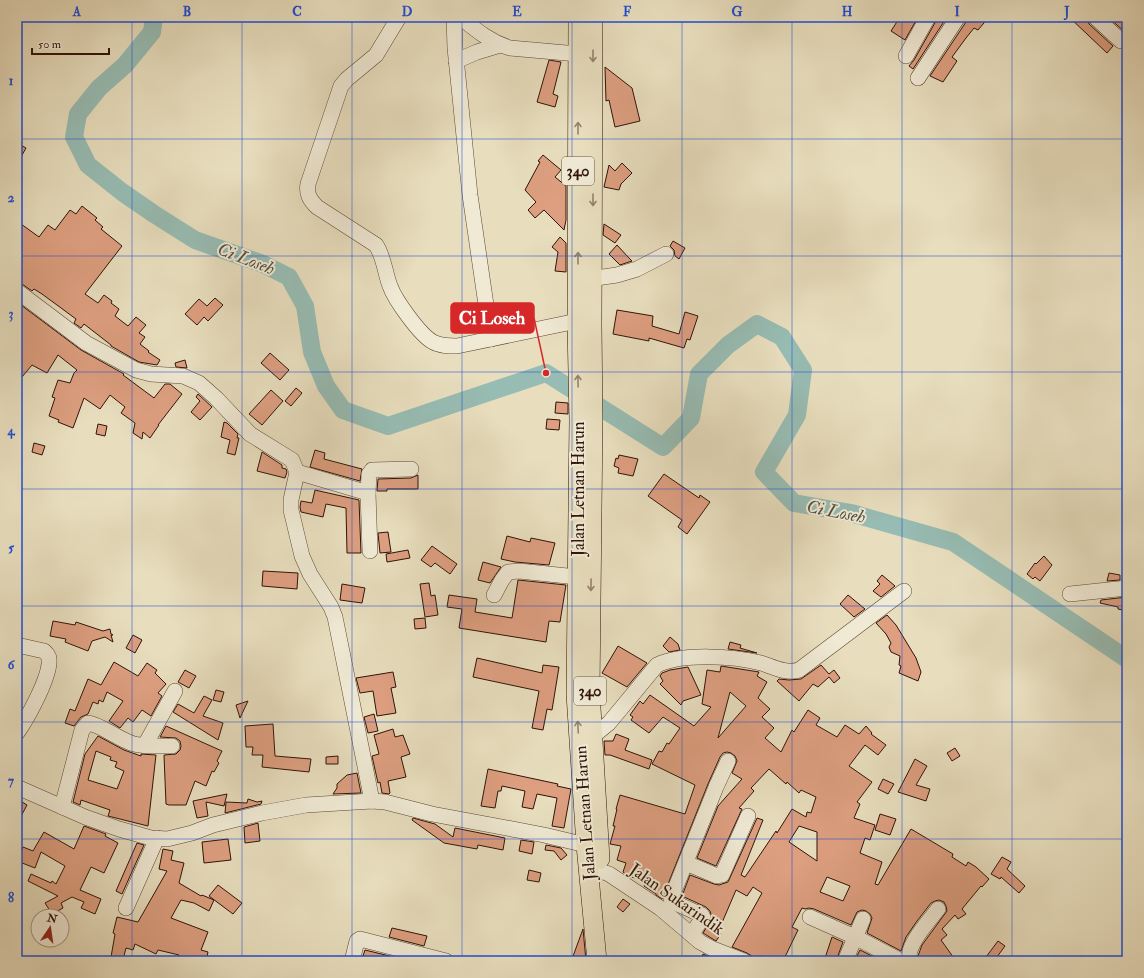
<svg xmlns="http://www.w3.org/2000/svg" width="1144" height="978" viewBox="0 0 1144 978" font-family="'IM FELL Double Pica',serif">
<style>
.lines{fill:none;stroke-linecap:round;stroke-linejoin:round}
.river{stroke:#97bcb3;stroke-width:18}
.building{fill:#dd9f80;stroke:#2f1308;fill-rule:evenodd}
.minor-casing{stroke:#5d4636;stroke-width:16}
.major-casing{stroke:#2f1308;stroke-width:20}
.minor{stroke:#f0ead5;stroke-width:15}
.major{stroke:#e8debe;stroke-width:19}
.oneway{stroke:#95836c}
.grid{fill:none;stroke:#1d4ed8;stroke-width:1;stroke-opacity:0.55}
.labels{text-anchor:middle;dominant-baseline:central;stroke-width:4;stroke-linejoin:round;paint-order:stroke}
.shield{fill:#f0ead5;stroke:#695446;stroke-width:1}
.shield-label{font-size:16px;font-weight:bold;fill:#2f1308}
.street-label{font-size:17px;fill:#2f1308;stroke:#f0ead5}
.water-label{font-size:18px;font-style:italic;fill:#534e44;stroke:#f0ead5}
.leader{fill:none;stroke:#d62828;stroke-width:1.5}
.callout-dot{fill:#d62828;stroke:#f0ead5;stroke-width:1.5}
.callout{fill:#d62828;stroke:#d62828;stroke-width:1.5}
.callout-label{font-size:18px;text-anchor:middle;font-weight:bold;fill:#fff}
.neatline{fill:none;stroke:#1d4ed8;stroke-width:1.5}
.grid-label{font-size:13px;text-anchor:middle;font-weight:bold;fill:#1d4ed8}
</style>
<rect width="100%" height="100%" fill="#e8debe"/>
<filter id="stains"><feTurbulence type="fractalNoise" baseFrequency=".005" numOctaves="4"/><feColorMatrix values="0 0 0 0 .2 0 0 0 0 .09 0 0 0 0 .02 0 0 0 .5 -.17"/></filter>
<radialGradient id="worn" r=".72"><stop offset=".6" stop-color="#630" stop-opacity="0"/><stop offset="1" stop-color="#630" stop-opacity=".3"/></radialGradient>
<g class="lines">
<path class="river" d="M154 17 152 32 125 65 99 88 78 114 74 137 88 165 122 192 154 214 195 240 263 264 289 277 305 306 312 352 326 386 343 410 388 426 546 373 663 447 691 418 699 374 728 345 757 324 782 337 803 370 797 415 764 472 794 503 851 513 953 542 1127 659"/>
</g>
<g class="building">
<path d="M900 17H918L905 40 891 31Z"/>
<path d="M937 17H947L913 69 909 66 914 60 936 21Z"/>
<path d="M967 17H989L978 30 974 28 966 38 952 57 957 61 943 82 930 76 966 22Z"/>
<path d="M1069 17H1086L1089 24 1113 46 1107 53Z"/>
<path d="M1108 17H1127V31L1126 33Z"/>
<path d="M549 60 561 62 553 94 558 96 555 107 537 102Z"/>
<path d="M605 67 632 88 640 121 615 127 609 100 606 101Z"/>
<path d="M17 143 26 148 17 164Z"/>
<path d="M543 155 561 170 555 177 566 186V220L564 230 544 210 535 218 528 210 536 202 525 190 540 162 538 161Z"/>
<path d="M622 163 632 173 621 184 619 190 604 187 609 165 615 171Z"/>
<path d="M82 206 97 218 95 220 103 227 101 229 122 246 85 294 98 303 104 295 112 301 111 303 119 309 115 316 128 326 136 317 146 325 139 333 145 337 140 344 149 351 148 352 160 360 157 365 139 362 111 346V345L84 324 81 328 74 323 76 319 42 294 34 289 32 291 22 284 17 282V230L21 224 39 237 48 225 55 230 70 210 76 214Z"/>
<path d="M604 224 621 235 615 243 603 235Z"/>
<path d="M560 237 566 243V272L555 271 558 252 552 247Z"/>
<path d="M673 241 685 248 679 259 675 256 674 250 670 246Z"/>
<path d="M617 245 629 258 632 261 620 265 609 254Z"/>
<path d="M215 298 223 305 208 321 204 317 197 325 185 314 199 299 207 306Z"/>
<path d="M17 302 81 350 124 374 123 375 154 398 165 384H170L182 394 158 425H159L150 438 143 432 142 439 133 433 135 423 121 413 125 407 110 395 100 409 84 398 73 428 58 422 59 420 49 416 55 398 52 397 58 380 70 383 74 373 77 370 58 355 47 373 32 365 22 377 17 374Z"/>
<path d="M617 310 653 316 652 326 679 334 685 312 698 316 690 340 687 339 684 348 649 338V341L613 334Z"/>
<path d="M270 353 289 370 280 380 261 363Z"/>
<path d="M185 360 187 368 176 367 175 363Z"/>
<path d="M296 388 302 393 291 406 285 401Z"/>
<path d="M271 390 283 401 262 425 249 414Z"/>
<path d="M198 394 212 407 200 420 191 412 200 401 196 397Z"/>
<path d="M556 402 568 403V414L555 413Z"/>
<path d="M547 419 560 420 559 430 546 429Z"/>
<path d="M224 422 227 423 238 434 237 438H239L235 455 227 453 230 440 221 437Z"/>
<path d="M98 424 107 426 105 436 96 434Z"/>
<path d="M34 443 45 446 42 455 32 452Z"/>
<path d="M315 450 325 453 324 459 362 469 360 481 310 467Z"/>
<path d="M262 452 282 465V468L286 469 287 472 285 478 257 471Z"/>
<path d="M619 455 638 459 633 476 618 473 619 468 614 466 616 458 618 459Z"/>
<path d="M664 474 699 498 700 495 710 502 687 534 678 527 682 520 648 496Z"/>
<path d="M418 475V489H387V491H377L378 479 411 478Z"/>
<path d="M315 490 359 500 361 553H347L346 508 326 504 323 517 301 512 300 507 301 501 312 503Z"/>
<path d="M388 532 391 552 380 553 378 533Z"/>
<path d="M507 536 530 542 531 538 555 543 549 565 515 562 501 559Z"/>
<path d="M432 546 457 564 450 574 435 563 431 567 421 560Z"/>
<path d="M408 550 410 558 387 562 386 554Z"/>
<path d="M1044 556 1052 565 1040 581 1035 577 1033 579 1027 574 1035 563 1036 564Z"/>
<path d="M483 562 501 567 490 583 478 580Z"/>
<path d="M263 571 298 573 297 589 262 586Z"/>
<path d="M1109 573 1120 575V580L1107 581Z"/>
<path d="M882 575 895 586 881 597 873 591 880 584 877 581Z"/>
<path d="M518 580 566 585 560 622 549 621 546 642 459 628 462 609 447 607 449 595 477 599 475 612 512 618Z"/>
<path d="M429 583 431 596 435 595 438 615 425 617 420 584Z"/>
<path d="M342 584 365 588 362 603 340 600Z"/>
<path d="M848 595 865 609 854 617 840 604Z"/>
<path d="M1127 597V611L1118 609V607L1100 603 1101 600Z"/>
<path d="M887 615 896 625 916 658 921 672 918 681 899 673 901 666 899 665 900 656 891 652 889 647 891 643 886 634 876 623Z"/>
<path d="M425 618 426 628 415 629 414 619Z"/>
<path d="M53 621 75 625 76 622 103 631 110 629 111 634 113 635H111L113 642 105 637 92 641 88 651 65 642 66 639 50 636Z"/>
<path d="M133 635 142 640 135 653 126 648Z"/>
<path d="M670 637 678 644 680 650 669 652 663 646Z"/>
<path d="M730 642 741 645 740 648 757 653 728 649Z"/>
<path d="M618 646 647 663 627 687 602 673Z"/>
<path d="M477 658 542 673 543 665 559 667 552 710 547 709 543 730 532 728 539 691 473 677Z"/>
<path d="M114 662 138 676 147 663 157 670 155 673 166 684 158 693 162 696 151 716 142 710 133 722 128 718 120 728 109 721 123 701 107 692 103 702 99 700 98 704 93 702 88 714 81 717 74 726 65 723 70 709 75 711 88 679 101 685Z"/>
<path d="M821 665 829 674 834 670 840 678 834 683 829 677 818 687 813 684 799 701 777 681 779 679 789 680 801 679Z"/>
<path d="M721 666 759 672 757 676 767 682 758 698 770 709 762 717 774 728 765 738 781 752 792 730 794 732 808 710 820 718 816 725 837 737 845 725 859 734 866 726 872 733 871 734 886 745 878 755 865 745 849 766 872 782 857 802 860 804 854 818 875 825 870 840 865 838 860 853 882 862 875 884 878 885 911 829 953 854 952 857 966 866 968 862 976 867 989 879 982 887 981 886 962 909 966 914 958 919 955 915 942 929 947 935 941 940 956 961H918V956L922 945 947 911 946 906 944 902 939 900 935 901 931 903 917 921 906 937 901 951 867 933 872 918 870 914 866 911 862 910 857 912 851 925 814 909 809 908 805 909 802 908 792 927 798 930 783 961H770L760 956 758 960 747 953 732 947 762 893 753 887 747 896 736 890 718 932 721 934 716 941 703 933 712 918 710 911 706 907 682 896 690 875 714 884 719 885 728 882 757 818 763 820 741 875 745 877 776 831 777 833 792 809 806 817 807 812 811 813 816 797 801 790 799 793 787 782 786 784 769 769 751 788 754 791 739 808 742 809 716 866 697 858 718 806 742 779 732 773 737 761 735 756 731 753 727 752 723 753 720 757 708 784 662 899 656 895V894L644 886 646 881 628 876 623 872 626 863 617 860 621 846 610 844 615 826H613L617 809H616L620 795 685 814 695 785 652 764 659 751 662 752 667 743 669 744 680 728 663 717 649 733 631 720 633 717 630 715 640 701 643 704 650 695 694 726 711 707 702 704 707 670 720 672ZM730 692 746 706 718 738ZM799 826 817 832V861L789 842ZM827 877 850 886 843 901 820 892Z"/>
<path d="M688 667 701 695 683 701 681 705 660 684 663 681 660 676 662 673 670 670Z"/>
<path d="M185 670 196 676 189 688 178 682Z"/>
<path d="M393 672 396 687 391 688 396 713 377 716 373 691 360 693 356 678Z"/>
<path d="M216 690 224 692 221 702 213 700Z"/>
<path d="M204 696 212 700 203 716 223 723 218 740 173 712 178 704 194 713Z"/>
<path d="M248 701 240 718 236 705Z"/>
<path d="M374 714 378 731 368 733 364 717Z"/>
<path d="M273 724 275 756 311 759 309 772 262 767 263 755H252L253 747H246L245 726Z"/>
<path d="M166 726 222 751 217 761 219 763 214 772 212 771 206 786 195 781 186 805H169L166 804 164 755 176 754 180 750 181 746 180 741 176 738 160 737Z"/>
<path d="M393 729 395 737 403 735 410 754 401 757 406 777 388 781 390 793 389 794 382 793 380 782 378 783 372 756 379 754 374 735Z"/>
<path d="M616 734 629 739 625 750 652 760 649 769 610 755H605L604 741H613Z"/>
<path d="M98 736 124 750 141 756V754L156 755 148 826 108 816 110 810 81 800 80 805 73 802 85 754ZM96 751 111 757 110 760 117 762 115 767 124 771 117 789 88 780Z"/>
<path d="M955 748 960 756 952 761 947 753Z"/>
<path d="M338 756V764H326V757Z"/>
<path d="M915 759 927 766 916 785 930 789 926 801 898 792Z"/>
<path d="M488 769 558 784 557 786 571 789 564 828 552 826 557 798 537 794 533 809 522 807 525 791 502 786 501 791H498L495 808 481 806Z"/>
<path d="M357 773 361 793 333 794 337 788V784L347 775Z"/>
<path d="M883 779 894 784 888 794 878 789Z"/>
<path d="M227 794 224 806 206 802 208 816 197 818 193 801Z"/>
<path d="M17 799 27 805 17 824Z"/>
<path d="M248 799 257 802 262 801 261 804 225 813 226 802 247 803Z"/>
<path d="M880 814 896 819 890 835 875 830Z"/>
<path d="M413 818 435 824 453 837 455 828 505 838 503 850 478 845 477 849 444 843 412 820Z"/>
<path d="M258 823 260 841 245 843 244 827Z"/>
<path d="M84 826 106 834 105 836 118 843 104 873 91 867 80 890 101 899 95 914 81 908 84 902 72 897 61 903 63 908 52 914 45 903 58 896 28 881 31 874 51 883 52 881 56 884 65 866 41 852 35 868 17 861 23 847 33 851 44 832 74 849Z"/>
<path d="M228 839 231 860 204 863 202 842Z"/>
<path d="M521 840 534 842 532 854 519 851Z"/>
<path d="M137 843 144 845 122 894 116 891Z"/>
<path d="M546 845 561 848 567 855 561 860 554 851 545 850Z"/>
<path d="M163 849 173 851 171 860 184 863 179 883 201 896 202 895 214 900 209 911 194 903 181 900 171 918 208 932 201 950 208 952 206 961H196L178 957 179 955 158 950 156 954 135 944 133 950 126 948 123 960 111 957 115 934 113 933 117 917 138 922 167 871 159 869Z"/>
<path d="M1002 857 1011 862 1007 869 1025 886 1019 893 1001 877 1000 879 991 874Z"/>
<path d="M529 870 541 873 539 882 527 880Z"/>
<path d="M218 885 242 903 233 914 209 896Z"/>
<path d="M623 899 630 904 623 912 617 907Z"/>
<path d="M392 928 427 936 424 946 389 937Z"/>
<path d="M583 929 586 961H579L572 959Z"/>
<path d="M832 937 843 942 836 961H824Z"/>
<path d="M998 941 1005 946 994 961H983Z"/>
<path d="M365 950 410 961H381L363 956Z"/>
<path d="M860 950 882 961H869L857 956Z"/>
<path d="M703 954 710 957 719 961H700Z"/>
</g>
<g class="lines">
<defs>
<g id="minor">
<path d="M399 17 376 55 347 79 341 86 308 184C306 194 310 200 317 207L376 245C384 257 385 273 390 286 395 300 420 335 433 342 440 346 449 346 457 346L577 321"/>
<path d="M454 17 455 48 470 195 491 339"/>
<path d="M460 17C476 30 490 42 510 48L578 54"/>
<path d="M1095 17 1121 41"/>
<path d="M906 56 928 17"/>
<path d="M456 61 477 52 500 45"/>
<path d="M918 78 958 17"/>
<path d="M582 280 617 275 637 269 666 254"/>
<path d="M17 291 86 343 136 370 151 374 183 376 199 383 216 398 250 434 292 460 297 472 291 500V510L302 556 310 574 331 607 335 617 372 801"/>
<path d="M297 472 368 493 370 551"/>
<path d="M368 493 369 474 372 470 411 469"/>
<path d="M1070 594 1127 588"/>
<path d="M494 595 502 580 508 572 519 571 577 577"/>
<path d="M17 645 44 651C47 654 49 656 49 659 51 676 27 719 17 733"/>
<path d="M592 737 609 723 657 665C683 653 733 656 761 663 773 667 786 674 799 670L904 591"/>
<path d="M145 745 175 691"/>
<path d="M17 787 85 817 119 829 151 838 167 839 192 833 213 825 262 813 306 805 372 801 385 802 432 814 544 835 586 845H597"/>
<path d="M62 807 82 730 88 723C100 724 119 740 134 744 145 747 160 746 172 746"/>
<path d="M686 863 717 876 722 875 748 816"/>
<path d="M589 867 609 874 660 908 700 942 713 949 744 961"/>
<path d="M126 908 157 838"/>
<path d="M810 917 855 937 901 961"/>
<path d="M692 934 703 917 702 915 673 902 671 899 716 787 728 761"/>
<path d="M352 961 357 941 360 939 446 961"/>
<path d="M845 961 863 919"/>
<path d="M909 961C906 945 929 921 938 909"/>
</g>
<g id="major">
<path d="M578 17 577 325 579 420 576 694 586 845 597 961"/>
<path d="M593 17 592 325 593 420 590 691 600 859"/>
</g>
</defs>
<use href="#minor" class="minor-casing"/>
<use href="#major" class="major-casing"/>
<use href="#minor" class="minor"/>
<use href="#major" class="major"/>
</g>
<defs><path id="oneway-shaft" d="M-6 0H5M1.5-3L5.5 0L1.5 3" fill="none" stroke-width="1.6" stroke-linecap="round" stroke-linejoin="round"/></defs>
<g class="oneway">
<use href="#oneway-shaft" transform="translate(593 56) rotate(90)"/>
<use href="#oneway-shaft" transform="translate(578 128) rotate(-90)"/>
<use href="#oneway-shaft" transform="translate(593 200) rotate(90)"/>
<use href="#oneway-shaft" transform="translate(578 258) rotate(-90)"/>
<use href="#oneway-shaft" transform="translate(578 381) rotate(-91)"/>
<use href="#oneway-shaft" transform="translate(591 585) rotate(91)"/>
<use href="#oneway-shaft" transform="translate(578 727) rotate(-93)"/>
</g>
<path class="grid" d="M132 17V961M242 17V961M352 17V961M462 17V961M572 17V961M682 17V961M792 17V961M902 17V961M1012 17V961M17 139H1127M17 256H1127M17 372H1127M17 489H1127M17 606H1127M17 722H1127M17 839H1127"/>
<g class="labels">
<g class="shield">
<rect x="562" y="157" width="32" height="28" rx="3"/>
<rect x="574" y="677" width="32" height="28" rx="3"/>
</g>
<g class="shield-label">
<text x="578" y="171">340</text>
<text x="590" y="691">340</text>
</g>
<g class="street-label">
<text transform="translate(578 489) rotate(-90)">Jalan Letnan Harun</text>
<text transform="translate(585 813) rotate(-94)">Jalan Letnan Harun</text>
<text transform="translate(677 899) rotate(35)">Jalan Sukarindik</text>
</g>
<g class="water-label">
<text transform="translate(246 259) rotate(21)">Ci Loseh</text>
<text transform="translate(836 512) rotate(11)">Ci Loseh</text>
</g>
</g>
<path class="leader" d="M546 373L534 318"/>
<circle class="callout-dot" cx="546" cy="373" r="4"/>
<rect class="callout" x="451" y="303" width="83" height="30" rx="4"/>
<g class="callout-label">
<text x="492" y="324">Ci Loseh</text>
</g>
<rect width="1144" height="978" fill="none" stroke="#e8debe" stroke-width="44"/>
<g transform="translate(50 928) rotate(13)"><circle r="19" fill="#f0ead5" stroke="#a39483"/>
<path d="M0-3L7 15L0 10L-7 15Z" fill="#8f2418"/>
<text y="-6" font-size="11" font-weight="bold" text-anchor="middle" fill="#2f1308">N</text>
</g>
<path d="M32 48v6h77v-6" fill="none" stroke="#2f1308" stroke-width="2"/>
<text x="38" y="48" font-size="12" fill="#2f1308" stroke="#f0ead5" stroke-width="3" paint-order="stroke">50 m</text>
<rect x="22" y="22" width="1100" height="934" class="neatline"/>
<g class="grid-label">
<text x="77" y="16">A</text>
<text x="187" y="16">B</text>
<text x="297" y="16">C</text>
<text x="407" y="16">D</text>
<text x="517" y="16">E</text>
<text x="627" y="16">F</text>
<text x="737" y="16">G</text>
<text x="847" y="16">H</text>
<text x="957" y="16">I</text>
<text x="1067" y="16">J</text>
<text x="11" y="85">1</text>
<text x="11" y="202">2</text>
<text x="11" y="318">3</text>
<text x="11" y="435">4</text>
<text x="11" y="552">5</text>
<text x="11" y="669">6</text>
<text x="11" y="785">7</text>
<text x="11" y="902">8</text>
</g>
<rect width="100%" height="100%" filter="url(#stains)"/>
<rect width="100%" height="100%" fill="url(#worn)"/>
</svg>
